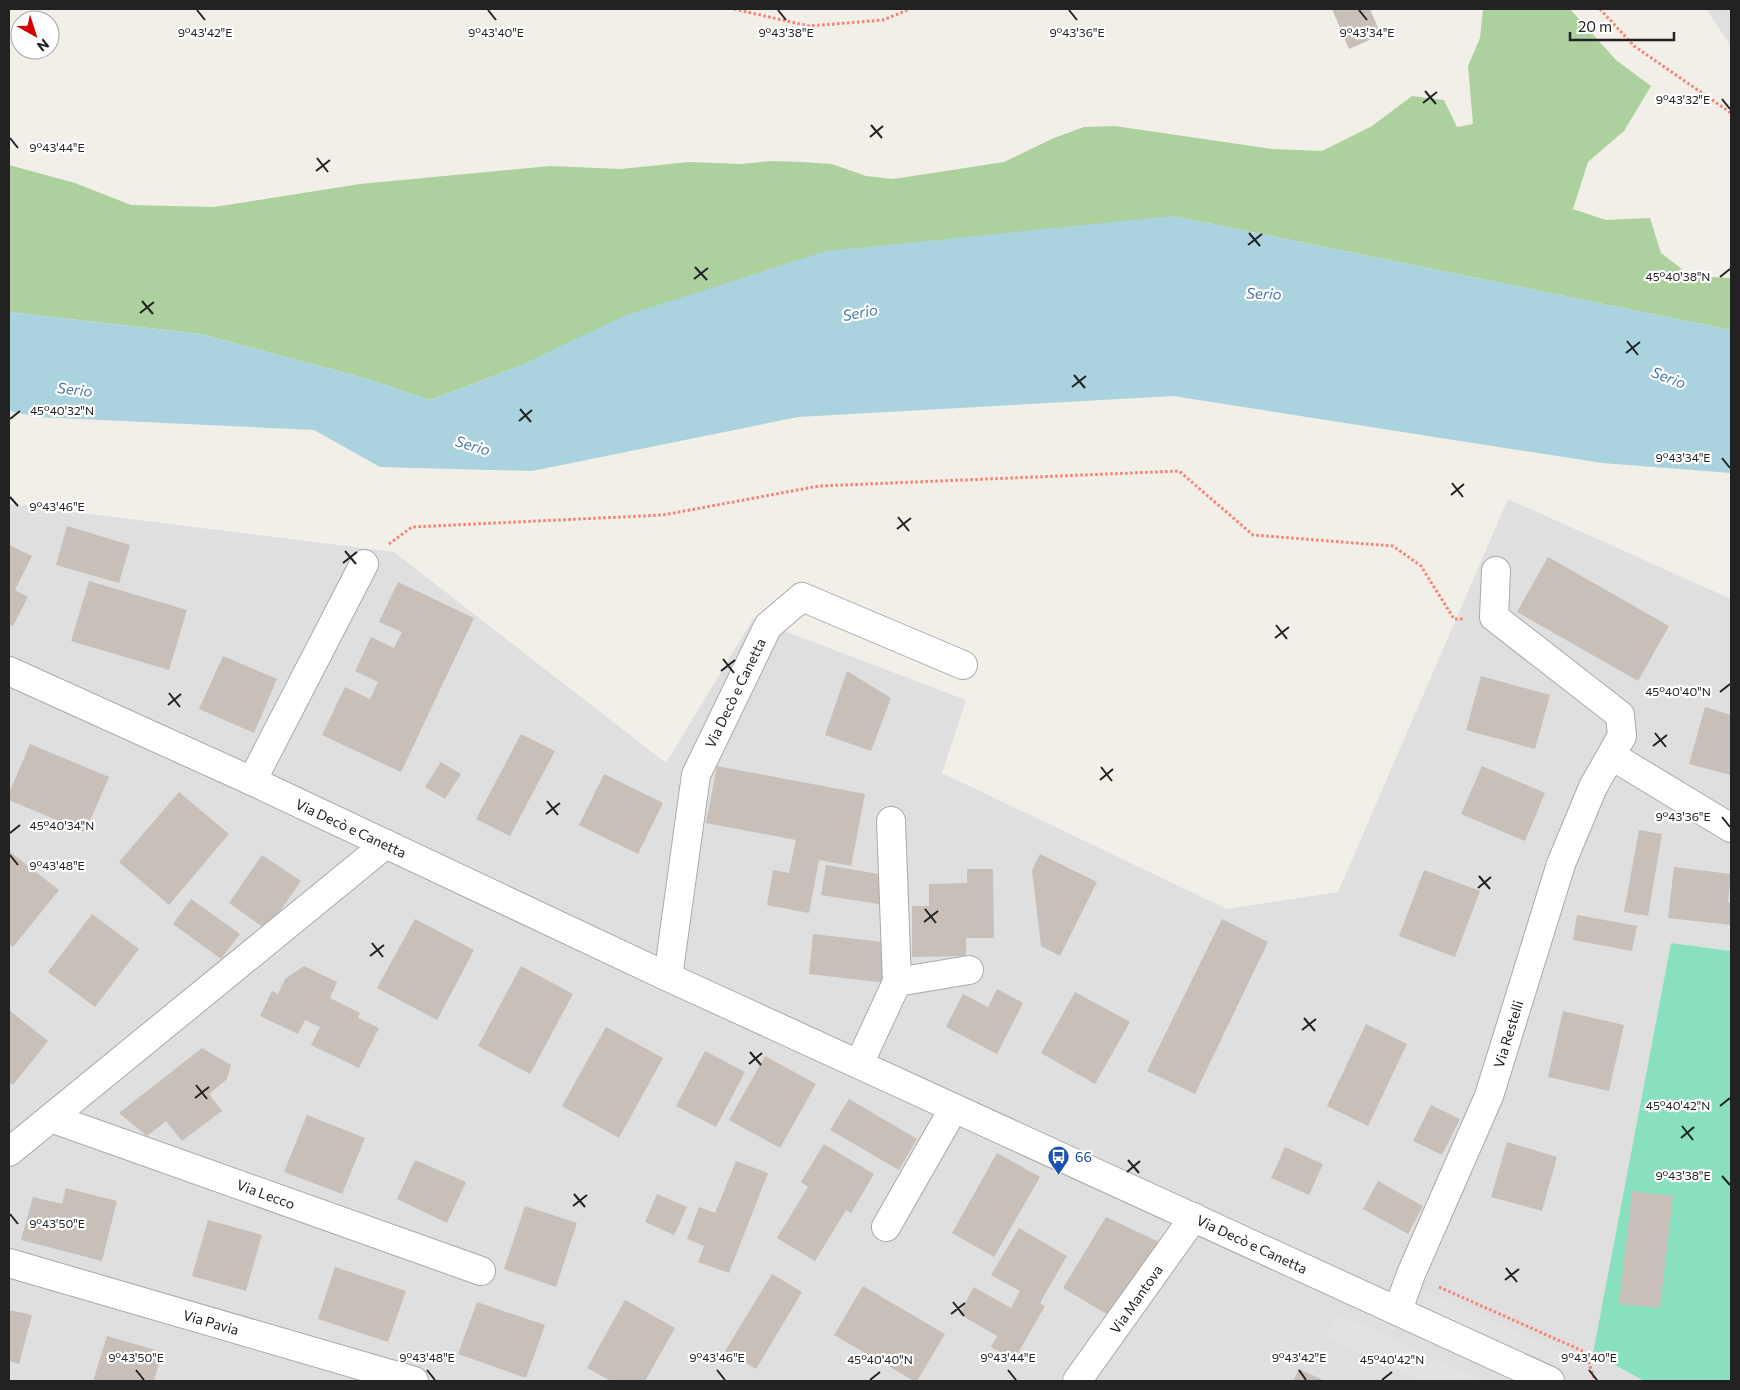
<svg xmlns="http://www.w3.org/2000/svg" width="1740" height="1390" viewBox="0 0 1740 1390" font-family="Commissioner,sans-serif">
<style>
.residential{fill:#e0dfdf}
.forest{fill:#add19e}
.pitch{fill:#88e0be}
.parking{fill:#e2e2e2}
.water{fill:#aad3df}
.building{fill:#c7bfb8}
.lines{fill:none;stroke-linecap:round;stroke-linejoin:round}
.street-casing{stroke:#a9a9a9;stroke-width:30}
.path{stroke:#fa8072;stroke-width:3;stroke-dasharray:2.5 2.5;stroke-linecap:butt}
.street{stroke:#fff;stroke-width:28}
.ticks{fill:none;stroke:#222;stroke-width:2}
.labels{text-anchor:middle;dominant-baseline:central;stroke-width:4.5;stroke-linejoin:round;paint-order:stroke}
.street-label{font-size:14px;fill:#222;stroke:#fff}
.transit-label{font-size:14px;fill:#164399;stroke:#fff;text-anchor:start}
.water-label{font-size:15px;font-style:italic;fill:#4a7aab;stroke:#fff}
.ticks-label{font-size:12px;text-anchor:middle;fill:#222;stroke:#fff;stroke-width:4.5;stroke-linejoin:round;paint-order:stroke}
</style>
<rect width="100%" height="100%" fill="#f2efe9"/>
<g class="residential">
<path d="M1706 9H1731V46Z"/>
<path d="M1508 499 1731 599V951L1671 943 1593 1353 1644 1381H9V504L394 552 666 763 753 619 966 700 942 773 1227 909 1338 892Z"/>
</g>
<path class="forest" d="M1483 9H1570L1616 60 1651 86 1624 131 1588 162 1573 209 1606 220 1650 218 1661 253 1691 276 1731 278V330L1173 216 517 367 430 400 371 380 201 334 9 312V165L75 183 131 205 214 207 360 184 550 166 621 169 689 162 741 164 771 161 802 162 832 164 866 176 893 179 1004 162 1054 138 1084 127 1115 126 1272 149 1322 151 1372 126 1412 96 1444 100 1457 127 1473 124 1468 66 1480 38Z"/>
<path class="pitch" d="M1671 943 1731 951V1381H1644L1593 1353Z"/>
<g class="parking">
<path d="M1427 1291 1575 1357 1569 1371 1420 1305Z"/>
<path d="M1338 1314 1483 1381H1421L1327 1337Z"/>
</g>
<path class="water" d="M1173 216 1731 330V473L1602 463 1173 396 798 417 532 471 380 467 314 430 37 417 9 411V312L201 334 371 380 430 400 517 367 624 316 826 251Z"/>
<g class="building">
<path d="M1332 9H1370L1381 35 1349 49Z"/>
<path d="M67 526 130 545 119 583 56 565Z"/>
<path d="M9 545 32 556 15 590 28 597 13 626 9 624Z"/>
<path d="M1548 557 1669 626 1638 681 1517 612Z"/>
<path d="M89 581 187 610 169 670 71 641Z"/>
<path d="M398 582 474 618 401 772 322 735 345 687 370 699 378 682 355 671 371 637 394 648 402 632 379 622Z"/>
<path d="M223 656 277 679 254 733 199 709Z"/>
<path d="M847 671 891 698 871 751 825 735Z"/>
<path d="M1481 676 1550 695 1535 749 1466 730Z"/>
<path d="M1705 707 1731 715V775L1689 764Z"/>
<path d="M521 734 555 751 510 836 476 819Z"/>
<path d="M30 744 109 777 85 832 9 800V793Z"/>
<path d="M441 762 461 774 445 799 425 787Z"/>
<path d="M717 766 865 794 851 866 819 860 809 913 767 905 773 870 789 873 796 840 706 823Z"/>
<path d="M1482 766 1545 793 1525 841 1461 814Z"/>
<path d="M604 774 663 803 638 854 579 825Z"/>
<path d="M179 792 229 834 169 905 119 862Z"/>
<path d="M1639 830 1662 834 1648 916 1624 912Z"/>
<path d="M10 852 59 890 13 947 9 944Z"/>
<path d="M1040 854 1097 882 1060 956 1041 946 1032 870Z"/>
<path d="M262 855 301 881 267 930 229 903Z"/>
<path d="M826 865 884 875 879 904 821 895Z"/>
<path d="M1674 867 1731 874 1728 902 1731 903V925L1668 918Z"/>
<path d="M967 869H993L994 938H966V956L912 957V906H929V884L967 883Z"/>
<path d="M1424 870 1480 891 1455 957 1399 936Z"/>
<path d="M191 899 240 934 221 959 173 924Z"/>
<path d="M92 914 139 949 95 1007 48 972Z"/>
<path d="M1577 915 1637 926 1632 951 1573 940Z"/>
<path d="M415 919 474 950 437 1020 377 988Z"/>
<path d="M1222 919 1268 942 1195 1094 1147 1071Z"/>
<path d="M813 934 892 943 887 983 809 974Z"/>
<path d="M304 966 337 982 330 998 360 1013 358 1018 379 1028 359 1068 311 1045 320 1027 305 1020 298 1034 260 1016 272 991 278 994 285 979Z"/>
<path d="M521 966 573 994 530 1074 478 1046Z"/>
<path d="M997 989 1023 1003 997 1054 946 1027 963 994 988 1007Z"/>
<path d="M1075 992 1130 1022 1095 1084 1041 1053Z"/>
<path d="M9 1010 48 1041 13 1085 9 1082Z"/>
<path d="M1563 1011 1624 1025 1609 1091 1548 1077Z"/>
<path d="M1366 1024 1407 1044 1368 1126 1327 1106Z"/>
<path d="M606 1027 663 1058 619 1138 562 1106Z"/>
<path d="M202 1048 231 1065 227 1079 209 1094 222 1111 182 1141 166 1121 147 1136 119 1113Z"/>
<path d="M705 1051 745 1072 716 1127 676 1106Z"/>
<path d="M765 1056 816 1084 780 1148 729 1120Z"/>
<path d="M849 1099 917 1139 899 1170 830 1130Z"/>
<path d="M1431 1105 1460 1119 1442 1155 1413 1141Z"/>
<path d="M307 1115 365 1138 342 1194 284 1172Z"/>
<path d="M1507 1142 1557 1157 1542 1211 1491 1197Z"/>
<path d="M824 1144 874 1174 851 1213 846 1210 815 1261 777 1238 808 1187 801 1182Z"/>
<path d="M1285 1147 1323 1164 1309 1195 1271 1178Z"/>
<path d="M997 1153 1040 1177 994 1257 952 1233Z"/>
<path d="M415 1160 466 1182 447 1223 397 1199Z"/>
<path d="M736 1161 768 1173 729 1273 698 1262 704 1246 687 1239 699 1207 715 1213Z"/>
<path d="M1378 1181 1423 1206 1408 1234 1363 1209Z"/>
<path d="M66 1188 117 1201 102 1261 21 1240 33 1197 62 1204Z"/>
<path d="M1632 1191 1673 1196 1660 1308 1619 1304Z"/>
<path d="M657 1194 687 1207 674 1235 645 1222Z"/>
<path d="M525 1206 577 1223 556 1287 504 1269Z"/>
<path d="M1106 1217 1157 1241 1163 1250 1115 1319 1063 1288Z"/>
<path d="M208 1220 262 1235 246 1291 192 1276Z"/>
<path d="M1019 1228 1067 1256 1040 1303 1045 1306 1014 1360 991 1347 997 1336 959 1314 974 1287 1011 1308 1020 1291 991 1275Z"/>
<path d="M335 1267 406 1291 388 1342 318 1319Z"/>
<path d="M772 1274 802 1292 756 1369 725 1351Z"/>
<path d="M863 1286 945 1334 917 1381H914L834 1335Z"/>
<path d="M625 1300 675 1328 645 1381H611L587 1368Z"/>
<path d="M477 1302 545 1325 526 1378 458 1354Z"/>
<path d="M9 1310 32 1315 19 1364 9 1361Z"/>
<path d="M107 1336 162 1352 154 1381H93Z"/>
<path d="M1299 1369 1325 1381H1293Z"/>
</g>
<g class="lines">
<defs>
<g id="street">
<path d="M9 671 252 781 668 977 1550 1381"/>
<path d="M1612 756 1731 828"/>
<path d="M252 781 364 564"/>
<path d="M668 977 696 775 768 626 802 597 963 665"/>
<path d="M897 982 969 970"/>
<path d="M859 1064 897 982 891 821"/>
<path d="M51 1118 481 1271"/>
<path d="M9 1152 386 844"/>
<path d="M886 1227 954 1108"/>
<path d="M9 1263 414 1381"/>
<path d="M1398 1310 1411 1274 1489 1096 1561 864 1593 787 1622 736 1620 715 1494 617 1496 571"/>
<path d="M1077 1381 1194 1217"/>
</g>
</defs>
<use href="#street" class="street-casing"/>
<g class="path">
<path d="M734 9 809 26 883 20 910 9"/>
<path d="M1600 9 1634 46 1731 113"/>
<path d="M389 544 412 527 663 515 819 486 1179 471 1253 535 1393 546 1421 566 1454 619H1464"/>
<path d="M1439 1287 1585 1352 1595 1381"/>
</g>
<use href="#street" class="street"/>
</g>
<path class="ticks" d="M197 10 205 20M488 10 496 20M778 10 786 20M1069 10 1077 20M1359 10 1367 20M1425 91 1436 104M1722 99 1730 109M1423 103 1437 92M871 125 882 138M870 137 883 126M10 138 18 148M317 158 328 172M316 171 330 160M1249 233 1260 246M1248 245 1262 234M695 267 707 280M1720 277 1730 269M694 279 708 268M142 301 153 314M140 313 154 302M1627 341 1638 355M1626 353 1640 342M1074 375 1085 388M1072 387 1086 376M520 409 531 422M10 419 20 411M519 421 532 410M1722 458 1730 468M1452 483 1463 497M1451 495 1464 484M10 497 18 506M898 517 909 531M897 529 911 518M345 551 356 564M343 563 357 552M1276 625 1287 639M1275 638 1289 627M723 659 734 673M721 671 735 660M1720 692 1730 684M169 693 180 707M168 705 181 694M1655 733 1666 747M1653 746 1667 735M1101 767 1112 781M1100 780 1113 769M547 801 558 815M546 814 560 803M1722 817 1730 827M10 833 20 825M10 855 18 865M1479 876 1490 889M1478 888 1491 877M925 909 936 923M924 922 938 911M372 943 383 957M370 956 384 945M1304 1018 1315 1031M1302 1030 1316 1019M750 1052 761 1065M749 1064 762 1053M196 1085 207 1099M195 1098 209 1087M1720 1106 1730 1098M1682 1126 1693 1140M1681 1138 1694 1127M1128 1160 1139 1173M1127 1172 1140 1161M1722 1176 1730 1185M574 1194 585 1207M573 1206 587 1195M10 1214 18 1224M1506 1268 1517 1282M1505 1280 1519 1269M953 1302 964 1316M951 1314 965 1303M136 1370 144 1380M427 1370 435 1380M717 1370 725 1380M1008 1370 1016 1380M1299 1370 1306 1380M1589 1370 1597 1380M870 1380 880 1372M1382 1380 1392 1372"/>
<defs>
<symbol id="bus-pin" viewBox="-11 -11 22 30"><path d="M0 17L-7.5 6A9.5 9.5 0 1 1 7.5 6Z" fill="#1a4fb4" stroke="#fff"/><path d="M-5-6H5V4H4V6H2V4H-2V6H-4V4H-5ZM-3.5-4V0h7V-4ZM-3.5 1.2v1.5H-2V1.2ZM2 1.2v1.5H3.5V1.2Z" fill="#fff"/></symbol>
</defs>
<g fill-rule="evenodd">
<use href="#bus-pin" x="1046" y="1144" width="25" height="34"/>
</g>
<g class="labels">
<g class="street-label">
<text transform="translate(735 693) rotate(-64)">Via Decò e Canetta</text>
<text transform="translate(351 828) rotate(25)">Via Decò e Canetta</text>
<text transform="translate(1508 1034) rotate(-73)">Via Restelli</text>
<text transform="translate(266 1194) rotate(20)">Via Lecco</text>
<text transform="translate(1252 1244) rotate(25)">Via Decò e Canetta</text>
<text transform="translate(1136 1299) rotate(-55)">Via Mantova</text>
<text transform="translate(211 1322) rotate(16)">Via Pavia</text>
</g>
<g class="transit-label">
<text x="1075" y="1156">66</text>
</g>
<g class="water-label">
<text transform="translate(1264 293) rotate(2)">Serio</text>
<text transform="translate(860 312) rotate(-11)">Serio</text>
<text transform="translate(1669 377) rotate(21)">Serio</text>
<text transform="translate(75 389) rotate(6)">Serio</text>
<text transform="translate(473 445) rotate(16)">Serio</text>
</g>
</g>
<g class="ticks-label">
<text x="786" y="37">9°43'38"E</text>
<text x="1077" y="37">9°43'36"E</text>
<text x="1367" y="37">9°43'34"E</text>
<text x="205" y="37">9°43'42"E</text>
<text x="496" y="37">9°43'40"E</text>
<text x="1683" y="104">9°43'32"E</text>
<text x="57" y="152">9°43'44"E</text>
<text x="1678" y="281">45°40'38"N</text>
<text x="62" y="415">45°40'32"N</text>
<text x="1683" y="462">9°43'34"E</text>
<text x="57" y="511">9°43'46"E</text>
<text x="1678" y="696">45°40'40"N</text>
<text x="1683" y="821">9°43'36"E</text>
<text x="62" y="830">45°40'34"N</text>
<text x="57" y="870">9°43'48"E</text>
<text x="1678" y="1110">45°40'42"N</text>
<text x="1683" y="1180">9°43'38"E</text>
<text x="57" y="1228">9°43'50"E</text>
<text x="136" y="1362">9°43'50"E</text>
<text x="427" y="1362">9°43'48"E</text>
<text x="717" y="1362">9°43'46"E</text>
<text x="1008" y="1362">9°43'44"E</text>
<text x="1299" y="1362">9°43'42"E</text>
<text x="1589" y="1362">9°43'40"E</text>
<text x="880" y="1364">45°40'40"N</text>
<text x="1392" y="1364">45°40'42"N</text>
</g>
<rect width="1740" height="1390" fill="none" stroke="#222222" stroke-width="20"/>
<g transform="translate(35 35) rotate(141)"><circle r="24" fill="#ffffff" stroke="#a7a7a7"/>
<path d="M0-4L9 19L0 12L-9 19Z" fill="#d40000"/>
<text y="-8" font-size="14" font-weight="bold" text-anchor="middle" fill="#222222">N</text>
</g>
<path d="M1570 32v8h104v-8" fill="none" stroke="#222222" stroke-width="2.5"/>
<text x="1578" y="32" font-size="15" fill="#222222" stroke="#ffffff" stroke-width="4" paint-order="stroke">20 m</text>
</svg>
